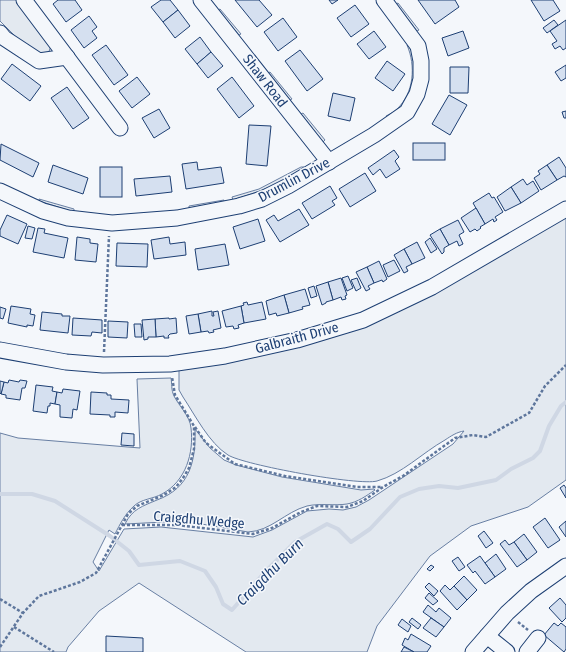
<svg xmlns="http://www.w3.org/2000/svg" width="566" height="652" viewBox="0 0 566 652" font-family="'Fira Sans Condensed',sans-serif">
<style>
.green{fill:#e3e9f0;stroke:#687fa3}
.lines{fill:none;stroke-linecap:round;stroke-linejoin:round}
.stream{stroke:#cfd7e4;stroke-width:4}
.building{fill:#d5e0f0;stroke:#1d3f73}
.minor-casing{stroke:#1d3f73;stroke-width:17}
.path{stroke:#5e769c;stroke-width:2.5;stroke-dasharray:3 2;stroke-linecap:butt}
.minor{stroke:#f4f7fb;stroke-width:15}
.labels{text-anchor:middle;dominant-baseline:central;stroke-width:3;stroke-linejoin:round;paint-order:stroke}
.street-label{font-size:14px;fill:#1d3f73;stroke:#f4f7fb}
.water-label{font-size:15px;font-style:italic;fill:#1d3f73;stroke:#f4f7fb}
</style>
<rect width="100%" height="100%" fill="#f4f7fb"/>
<g class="green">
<path d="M0 0H19L51 46 48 54 43 55 21 42 0 21Z"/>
<path d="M398 3 419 30 417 31 396 4Z"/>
<path d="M220 9 241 34 239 35 218 10Z"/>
<path d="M409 44C419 65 416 95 398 111 395 114 391 116 388 119L386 116C390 114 394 112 397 109 414 93 416 66 407 45Z"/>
<path d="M270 72 292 99 290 100 268 73Z"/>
<path d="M303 113 325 140 323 142 301 114Z"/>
<path d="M301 167H304C284 184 257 192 233 200L232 197 259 189Z"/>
<path d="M39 199 74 209V212L39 201Z"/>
<path d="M224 200V202L189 208V206Z"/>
<path d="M566 215V480L528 507 471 526 430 556 377 626 367 652H246L139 583 99 611 68 647 66 652H0V433L18 438 140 448 137 379 171 378C172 383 171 390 174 396 179 406 190 416 191 428 194 453 186 481 162 494 153 499 141 499 134 506 125 514 120 524 115 534L109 530 93 562 99 571 124 529 161 527 253 537 272 530 307 511 329 509 343 510 356 507 369 500 453 444 464 431C457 432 451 436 445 440 422 453 402 474 377 481 359 486 244 465 228 455 209 443 195 415 183 397L179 390V369L334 336Z"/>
<path d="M195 429 210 448 224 460 236 465 282 477 361 490 374 489 375 490C366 496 358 502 347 504 334 506 320 503 307 506 285 512 271 531 248 532L184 521 125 524C132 509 143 506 157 500 190 488 196 461 195 429Z"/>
</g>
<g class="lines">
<path class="stream" d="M0 494H32L55 501 110 536 129 551 139 565 180 561 205 571 216 587 223 604 232 610 265 572 295 542 327 524 338 529 351 542 370 529 400 497 419 489 439 486 458 488 496 480 511 469 533 458 540 451 549 426 561 406 566 402"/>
</g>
<g class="building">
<path d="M58 0H75L82 10 66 22 53 4Z"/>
<path d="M161 0H170L178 10 163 22 151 7Z"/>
<path d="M235 0H259L272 15 257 27Z"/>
<path d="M329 0H338L332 4Z"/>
<path d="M418 0H455L459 7 435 24Z"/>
<path d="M531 0H553L560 11 544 21Z"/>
<path d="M355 5 369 24 351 37 337 18Z"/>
<path d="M178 10 190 26 175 38 163 22Z"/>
<path d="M89 16 97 27 92 31 97 38 84 48 71 30Z"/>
<path d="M283 18 297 37 278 51 264 32Z"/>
<path d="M554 20 558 25 547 33 543 28Z"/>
<path d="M566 20V48L563 50 560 46 555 49 552 44 557 41 550 31Z"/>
<path d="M374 31 386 47 369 59 357 44Z"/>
<path d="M463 31 469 48 448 56 442 38Z"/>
<path d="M200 37 211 52 197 64 185 49Z"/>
<path d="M106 45 128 75 114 85 92 55Z"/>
<path d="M300 50 323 79 307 91 285 61Z"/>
<path d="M211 52 223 66 208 78 197 64Z"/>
<path d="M387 61 405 74 393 91 375 78Z"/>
<path d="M12 64 41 86 30 101 1 79Z"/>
<path d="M566 65V78L561 81 555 72Z"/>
<path d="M450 67H469L468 93H450Z"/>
<path d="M137 77 150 94 132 108 119 91Z"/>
<path d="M232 77 254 106 239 118 217 89Z"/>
<path d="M67 87 89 118 73 129 51 98Z"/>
<path d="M333 93 355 98 350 121 328 116Z"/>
<path d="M449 95 467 105 450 135 432 124Z"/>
<path d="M159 109 170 128 154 138 142 118Z"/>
<path d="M566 111V118H564L562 112Z"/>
<path d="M249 125 271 126 267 166 246 164Z"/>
<rect x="413" y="143" width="32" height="17"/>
<path d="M1 144 39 163 33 177 0 160Z"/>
<path d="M394 150 399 157 395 161 400 169 386 178 380 169 373 175 368 168Z"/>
<path d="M559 157 566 168V177L564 176 557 180 547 165Z"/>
<path d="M197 162 198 170 221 167 224 183 186 189 182 164Z"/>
<path d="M53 165 88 178 83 194 48 182Z"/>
<path d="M547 165 557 180 541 190 534 178 540 174 538 171Z"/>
<rect x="100" y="167" width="22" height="30"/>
<path d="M365 173 376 191 350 207 339 189Z"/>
<path d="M170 176 172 192 136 196 134 179Z"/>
<path d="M523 179 527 185 533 181 539 191 521 203 511 187Z"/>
<path d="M330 186 337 198 332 201 335 205 312 219 302 203Z"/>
<path d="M511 187 521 203 505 211 497 197Z"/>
<path d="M489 193 492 198 494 197 503 212 495 217 497 220 494 222 493 219 485 224 473 203Z"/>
<path d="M476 208 485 224 480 227 481 228 477 231 475 229 470 232 461 218Z"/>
<path d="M299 209 309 225 280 242 266 220 274 215 278 221Z"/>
<path d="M7 215 27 224 18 244 0 236V230Z"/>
<path d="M258 219 265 241 240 249 233 227Z"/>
<path d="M458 220 464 232 459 235 463 244 459 246 457 241 449 245 440 229Z"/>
<path d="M28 226 35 228 32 239 25 238Z"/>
<path d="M38 228 45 229 44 233 68 238 64 258 33 252Z"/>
<path d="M440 229 449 245 444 248V252L442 254 430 235Z"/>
<path d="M77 237 90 239V243L98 244 96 262 75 260Z"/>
<path d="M169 237 170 244 185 242 186 255 154 259 151 240Z"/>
<path d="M430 238 437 249 431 253 425 242Z"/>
<path d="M417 242 425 258 412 264 404 249Z"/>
<path d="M117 243 148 244 147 267 116 266Z"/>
<path d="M225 244 229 265 198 270 195 249Z"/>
<path d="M404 249 412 264 406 267 408 271 404 273 394 255Z"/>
<path d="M394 260 400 271 388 277 383 265Z"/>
<path d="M379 261 387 279 383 282 382 280 374 283 367 267Z"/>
<path d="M367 267 374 283 368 286 370 289 366 291 356 272Z"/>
<path d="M348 276 353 288 347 291 342 278Z"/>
<path d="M341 278 347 295 345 296 346 299 342 300 341 297 333 300 328 282Z"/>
<path d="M357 278 361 288 356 291 351 280Z"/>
<path d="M328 282 333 300 326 302V303L322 305 316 286Z"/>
<path d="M314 286 317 296 311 298 308 288Z"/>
<path d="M305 289 310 305 302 307 303 309 289 313 284 295Z"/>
<path d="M284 295 289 313 277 316 276 313 269 315 266 301Z"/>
<path d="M247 302 248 305 262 302 266 319 244 323 241 306 244 305 243 303Z"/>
<path d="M11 306 31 309 30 314 35 315 33 326 27 325V327L8 323Z"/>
<path d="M241 306 244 323 238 325 239 328 234 329 233 326 226 327 222 311Z"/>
<path d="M0 307 6 309 3 319 0 318Z"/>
<path d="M212 311V316H214L213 312 218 311 221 328 213 330 214 332 209 333 208 331 201 332 198 314Z"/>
<path d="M42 312 62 314V316H70L68 333 40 330Z"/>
<path d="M198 314 201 332 189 334 186 316Z"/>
<path d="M73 318 102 320V333L92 332 91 336 72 335Z"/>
<path d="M169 318V319L176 318 177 333 170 334 168 336 169 338H164V336L156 337 155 319Z"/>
<path d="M155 319 156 337H148V339L144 340 142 320Z"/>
<path d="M108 321 128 322 127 338 108 337Z"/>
<path d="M134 324H141L142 337H135Z"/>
<path d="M9 380 19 382 20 380 27 381 25 388H22L20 400 6 398V395L1 394 4 382 8 383Z"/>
<path d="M0 381 4 382 1 394 0 393Z"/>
<path d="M36 385 53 387 52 391 57 392 55 404 50 403V406H48L47 413 33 411Z"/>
<path d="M63 389 80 391 77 410 73 409 72 418 60 417V405L55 404 57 392 62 393Z"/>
<path d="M91 392 107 393V395H111V399L129 400 128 413 115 412V417H110V415L90 414Z"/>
<path d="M122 433 134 434V446L121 445Z"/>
<path d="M564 485 566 488V498L560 488Z"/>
<path d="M545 518 560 540 548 548 533 527Z"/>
<path d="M566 521V537L559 527Z"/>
<path d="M484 531 493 543 486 548 478 536Z"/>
<path d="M524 534 537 552 527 560 514 542Z"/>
<path d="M505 540 509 545 514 542 527 560 517 567 500 544Z"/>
<path d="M496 554 506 569 495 577 485 563Z"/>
<path d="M480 556 495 577 485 584 475 571 473 573 467 565Z"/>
<path d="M458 557 465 567 459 571 452 561Z"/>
<path d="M431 565 434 567 430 571 427 569Z"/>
<path d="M464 576 477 590 467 600 454 586Z"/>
<path d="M429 583 438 591 434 596 425 587Z"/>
<path d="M445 585 450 590 454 586 467 600 457 610 440 591Z"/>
<path d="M429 593 438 601 433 605 425 598Z"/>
<path d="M560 598 566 605V618L562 622 549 608Z"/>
<path d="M428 605 436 612 439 608 451 618 444 627 423 612Z"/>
<path d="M412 618 421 625 418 629 409 622Z"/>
<path d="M431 618 444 627 436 637 423 628Z"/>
<path d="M402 619 411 626 408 632 398 625Z"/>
<path d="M554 623 558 626 561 623 566 627V649L564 652 544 635Z"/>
<path d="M411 634 431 646 427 652H414L402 645 405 638 408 640Z"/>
<path d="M106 636 143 638V652H106Z"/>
<path d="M404 647 414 652H401Z"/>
</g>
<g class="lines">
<defs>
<g id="minor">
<path d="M24 0 120 128"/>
<path d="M201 0 329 162"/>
<path d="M0 33 4 38 39 61 67 57"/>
<path d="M0 191 43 211 68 218 112 223 177 218 239 206 262 199 288 186 374 135 407 112 417 94 421 79V61L418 46 384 0"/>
<path d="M0 350 66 362 103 365 170 364 225 356 297 340 363 320 432 287 566 209"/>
<path d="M487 636 507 652"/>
<path d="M473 652 507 613 531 591 566 566"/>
<path d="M527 652 538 638"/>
</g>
</defs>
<use href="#minor" class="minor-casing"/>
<g class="path">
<path d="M104 352 109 236"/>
<path d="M195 427 206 443 235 464 285 476 357 487H382"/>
<path d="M122 525H177L253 534 272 528 301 512 317 506 347 507 363 501 383 487 403 476 455 438 473 435 486 437 529 413 545 386 566 365"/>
<path d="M0 599 23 613"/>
<path d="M518 622 528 630"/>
<path d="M14 627 54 652"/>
<path d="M0 647 23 613 39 596 80 582 96 573 128 514 137 506 164 495 176 487 183 478 189 468 194 449V426L175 395 172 377"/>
</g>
<use href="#minor" class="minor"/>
</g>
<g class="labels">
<g class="street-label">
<text transform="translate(265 81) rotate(52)">Shaw Road</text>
<text transform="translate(294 180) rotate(-28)">Drumlin Drive</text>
<text transform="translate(297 338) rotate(-15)">Galbraith Drive</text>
<text transform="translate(199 520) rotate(5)">Craigdhu Wedge</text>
</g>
<g class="water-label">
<text transform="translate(270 572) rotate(-45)">Craigdhu Burn</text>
</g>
</g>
</svg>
